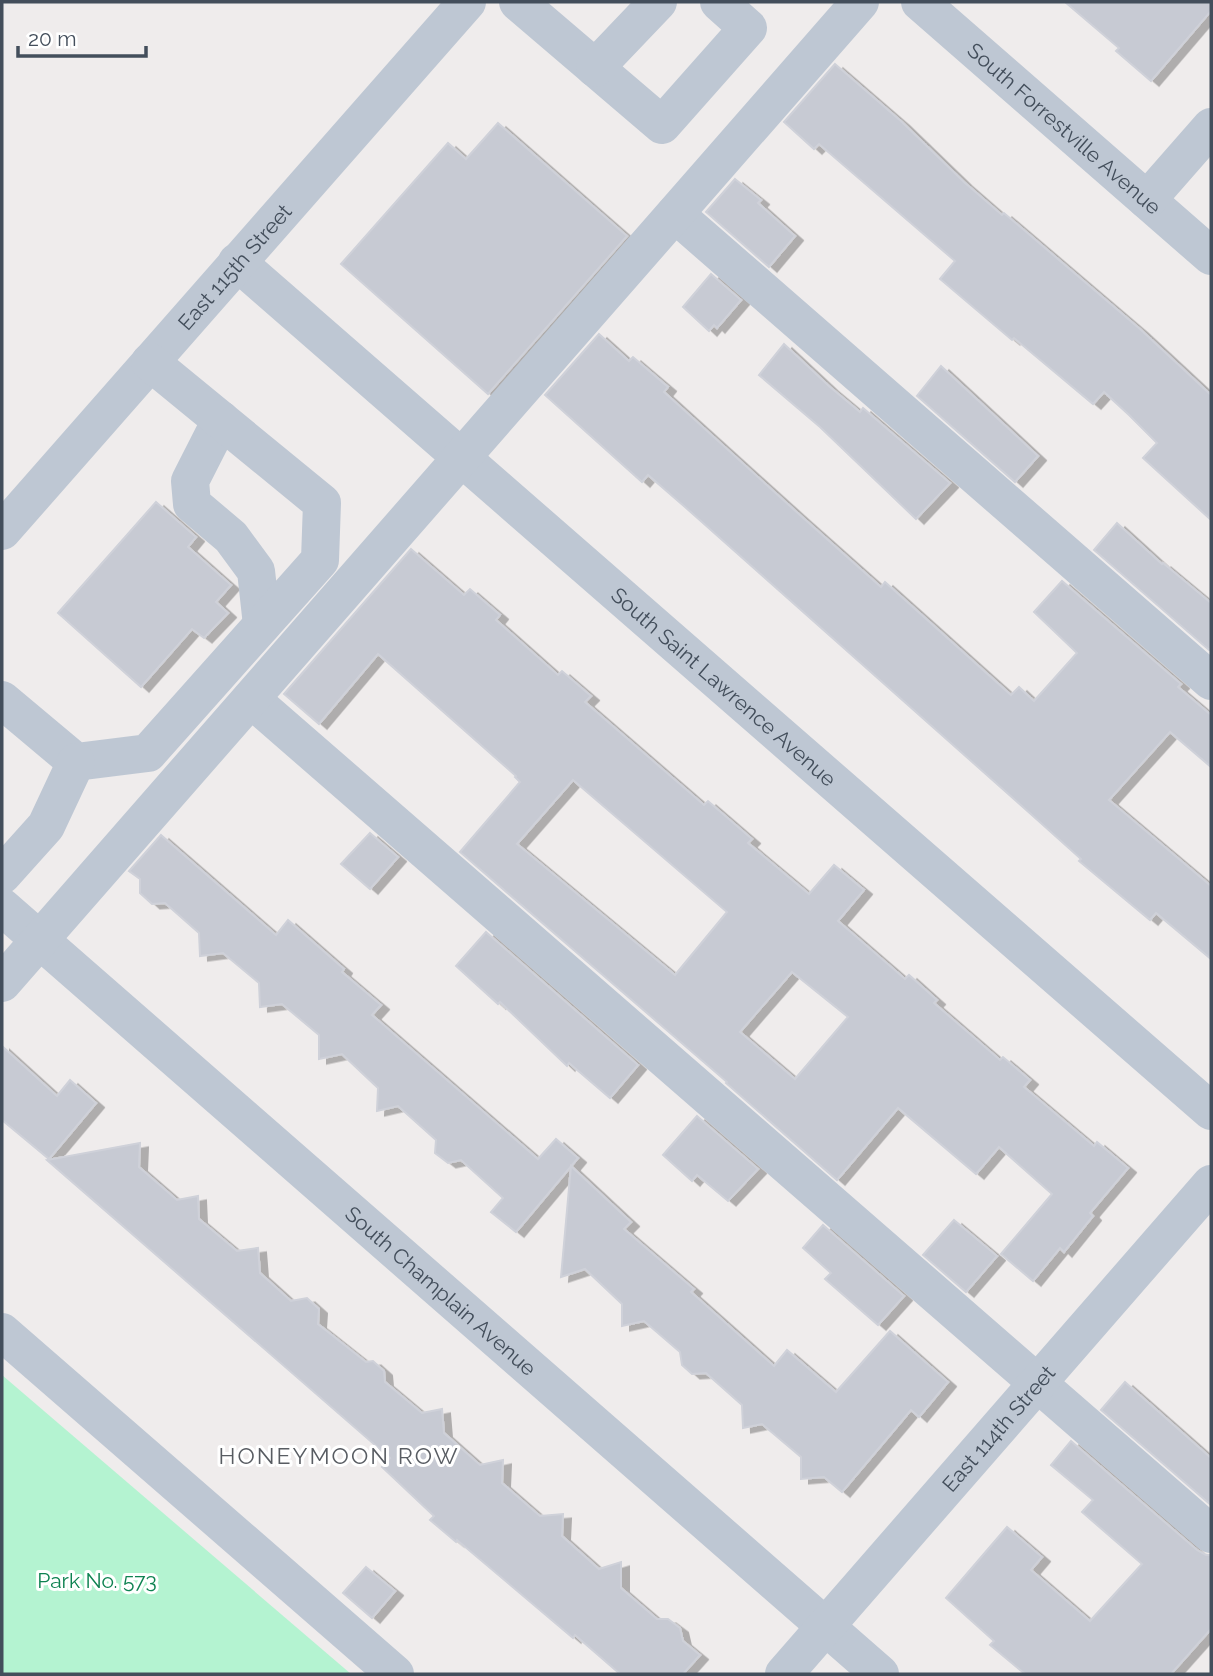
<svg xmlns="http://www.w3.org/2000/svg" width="1213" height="1676" viewBox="0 0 1213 1676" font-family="Raleway,sans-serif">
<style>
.green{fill:#b4f3d1}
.building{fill:#c7cad3;stroke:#cfd1d9;stroke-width:2;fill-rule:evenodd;filter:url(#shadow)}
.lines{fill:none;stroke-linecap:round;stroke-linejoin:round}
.minor{stroke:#bec7d3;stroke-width:38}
.labels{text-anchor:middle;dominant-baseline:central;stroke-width:6;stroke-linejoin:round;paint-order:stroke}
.street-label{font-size:21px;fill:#434e5b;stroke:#fff}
.park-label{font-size:21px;fill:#0e8251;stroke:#fff}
.neighbourhood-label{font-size:23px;letter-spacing:2px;fill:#585c62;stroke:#fff}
</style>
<defs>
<filter id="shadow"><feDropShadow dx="8" dy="4.5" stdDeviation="0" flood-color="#0004"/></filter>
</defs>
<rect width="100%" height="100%" fill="#efecec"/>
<path class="green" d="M2 1375 351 1674H2Z"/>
<g class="building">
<path d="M1065 2H1211V11L1151 81 1116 51 1119 48Z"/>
<path d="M835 64 902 122 964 182 1002 215 1004 213 1140 329 1211 395V520L1143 458 1157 443 1129 415 1104 392 1093 404 1014 338 1012 340 940 279 955 261 819 144 814 149 784 122Z"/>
<path d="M498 123 627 236 488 394 341 264 448 143 466 159Z"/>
<path d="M735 179 761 200 758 203 795 236 769 267 706 212Z"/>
<path d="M711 274 741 300 717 328 714 325 709 331 683 307Z"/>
<path d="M599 334 629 361 633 357 668 387 664 392 801 516 881 587 885 582 1011 695 1019 687 1034 701 1077 653 1034 612 1062 581 1181 684 1178 687 1211 715V767L1170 732 1109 800 1211 886V959L1156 913 1150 920 1079 861 1081 859 1033 816 685 507 648 475 642 482 545 395Z"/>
<path d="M784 344 830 387 860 412 863 408 950 483 916 519 820 427 759 375Z"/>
<path d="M941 366 1038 456 1015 482 917 396Z"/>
<path d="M156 502 196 537 188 547 231 585 216 602 228 613 204 638 192 629 141 687 58 613Z"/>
<path d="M1117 523 1162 564 1163 563 1211 603V648L1209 650 1094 550Z"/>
<path d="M411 549 464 595 470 589 500 615 496 620 558 675 562 671 591 696 585 702 704 805 708 801 752 839 748 843 809 894 834 865 864 890 838 921 905 979 909 975 937 1000 934 1003 1000 1060 1003 1057 1030 1080 1024 1087 1094 1146 1097 1142 1128 1168 1090 1213 1093 1216 1064 1252 1060 1248 1033 1281 1001 1254 1052 1194 999 1147 976 1174 898 1108 837 1180 726 1083 727 1082 460 852 520 782 515 777 516 776 378 654 319 724 284 694ZM573 780 727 912 675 975 517 844ZM792 972 848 1017 795 1079 740 1032Z"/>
<path d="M370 833 398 857 370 889 341 864Z"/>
<path d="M161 835 276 935 288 920 344 969 342 972 381 1005 372 1015 538 1159 556 1139 578 1158 516 1232 491 1212 503 1198 461 1160 448 1163 435 1153 436 1140 398 1106 377 1111 378 1088 362 1073 342 1054 319 1059V1035L282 1004 260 1007 259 983 223 953 200 956 199 933 165 903 152 904 140 893V879L129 871Z"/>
<path d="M486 932 638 1065 610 1098 569 1063 567 1066 500 1002 498 1004 456 966Z"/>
<path d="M2 1046 57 1096 70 1080 96 1103 49 1159 2 1120Z"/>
<path d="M697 1116 758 1169 728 1201 697 1175 692 1181 663 1155Z"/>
<path d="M140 1143 139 1167 177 1200 198 1196 199 1219 237 1251 258 1248 260 1273 291 1301 307 1298 319 1309 318 1324 366 1362 373 1361 384 1371 385 1382 422 1413 442 1409 444 1433 480 1465 503 1460 502 1483 540 1516 563 1514 562 1536 599 1569 621 1562V1588L657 1619H668L680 1628 683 1641 700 1655 683 1674H620L575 1635 573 1638 457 1540 456 1542 430 1520 434 1516 382 1467 390 1458 47 1160Z"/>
<path d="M571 1166 631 1222 624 1229 694 1289 691 1292 774 1366 787 1350 836 1392 890 1331 948 1382 919 1417 911 1410 842 1492 824 1477 801 1479V1457L762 1424 743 1428 742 1405 706 1373 692 1374 682 1365 680 1352 644 1321 622 1326V1304L585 1269 561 1277Z"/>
<path d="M954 1220 997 1256 966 1292 923 1255Z"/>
<path d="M823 1225 904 1296 878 1325 825 1279 831 1273 803 1248Z"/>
<path d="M1125 1382 1211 1458V1505L1101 1410Z"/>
<path d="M1071 1441 1197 1550 1206 1555H1211V1629L1171 1674H1025L990 1645 994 1641 946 1598 1007 1527 1042 1557 1031 1570 1090 1621 1142 1564 1082 1512 1093 1500 1051 1465Z"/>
<path d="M366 1567 395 1591 372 1618 343 1593Z"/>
</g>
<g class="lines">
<g class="minor">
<path d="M518 2 662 125 748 28 719 2"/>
<path id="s1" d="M920 2 1211 256"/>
<path d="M595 68 658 2"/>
<path d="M1147 200 1211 127"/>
<path d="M675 214 1211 681"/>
<path id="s2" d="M237 262 1211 1111"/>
<path d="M221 420 190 481 192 504 231 537 256 571 262 625"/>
<path id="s3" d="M2 531 467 2"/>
<path d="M251 699 1211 1534"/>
<path d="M2 700 76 762 148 753 320 560 322 503 150 362"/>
<path d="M2 875 46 826 76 762"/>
<path id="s4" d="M2 907 880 1674"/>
<path d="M2 983 860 2"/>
<path d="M2 1332 395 1674"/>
<path id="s5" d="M784 1674 1211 1184"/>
</g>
</g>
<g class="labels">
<g class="street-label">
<text stroke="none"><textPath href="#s1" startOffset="192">South Forrestville Avenue</textPath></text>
<text stroke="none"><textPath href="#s3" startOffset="352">East 115th Street</textPath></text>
<text stroke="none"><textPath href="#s2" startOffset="646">South Saint Lawrence Avenue</textPath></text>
<text stroke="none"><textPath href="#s4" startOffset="583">South Champlain Avenue</textPath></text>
<text stroke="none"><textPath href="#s5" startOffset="326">East 114th Street</textPath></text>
</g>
<g class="park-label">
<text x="97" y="1580">Park No. 573</text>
</g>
<g class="neighbourhood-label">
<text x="339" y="1455">HONEYMOON ROW</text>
</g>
</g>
<rect width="1213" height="1676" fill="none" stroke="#434e5b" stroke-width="7"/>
<path d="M18 46v10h128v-10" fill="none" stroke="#434e5b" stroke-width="3.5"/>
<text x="28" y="46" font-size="21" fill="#434e5b" stroke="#ffffff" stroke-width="5" paint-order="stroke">20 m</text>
</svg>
